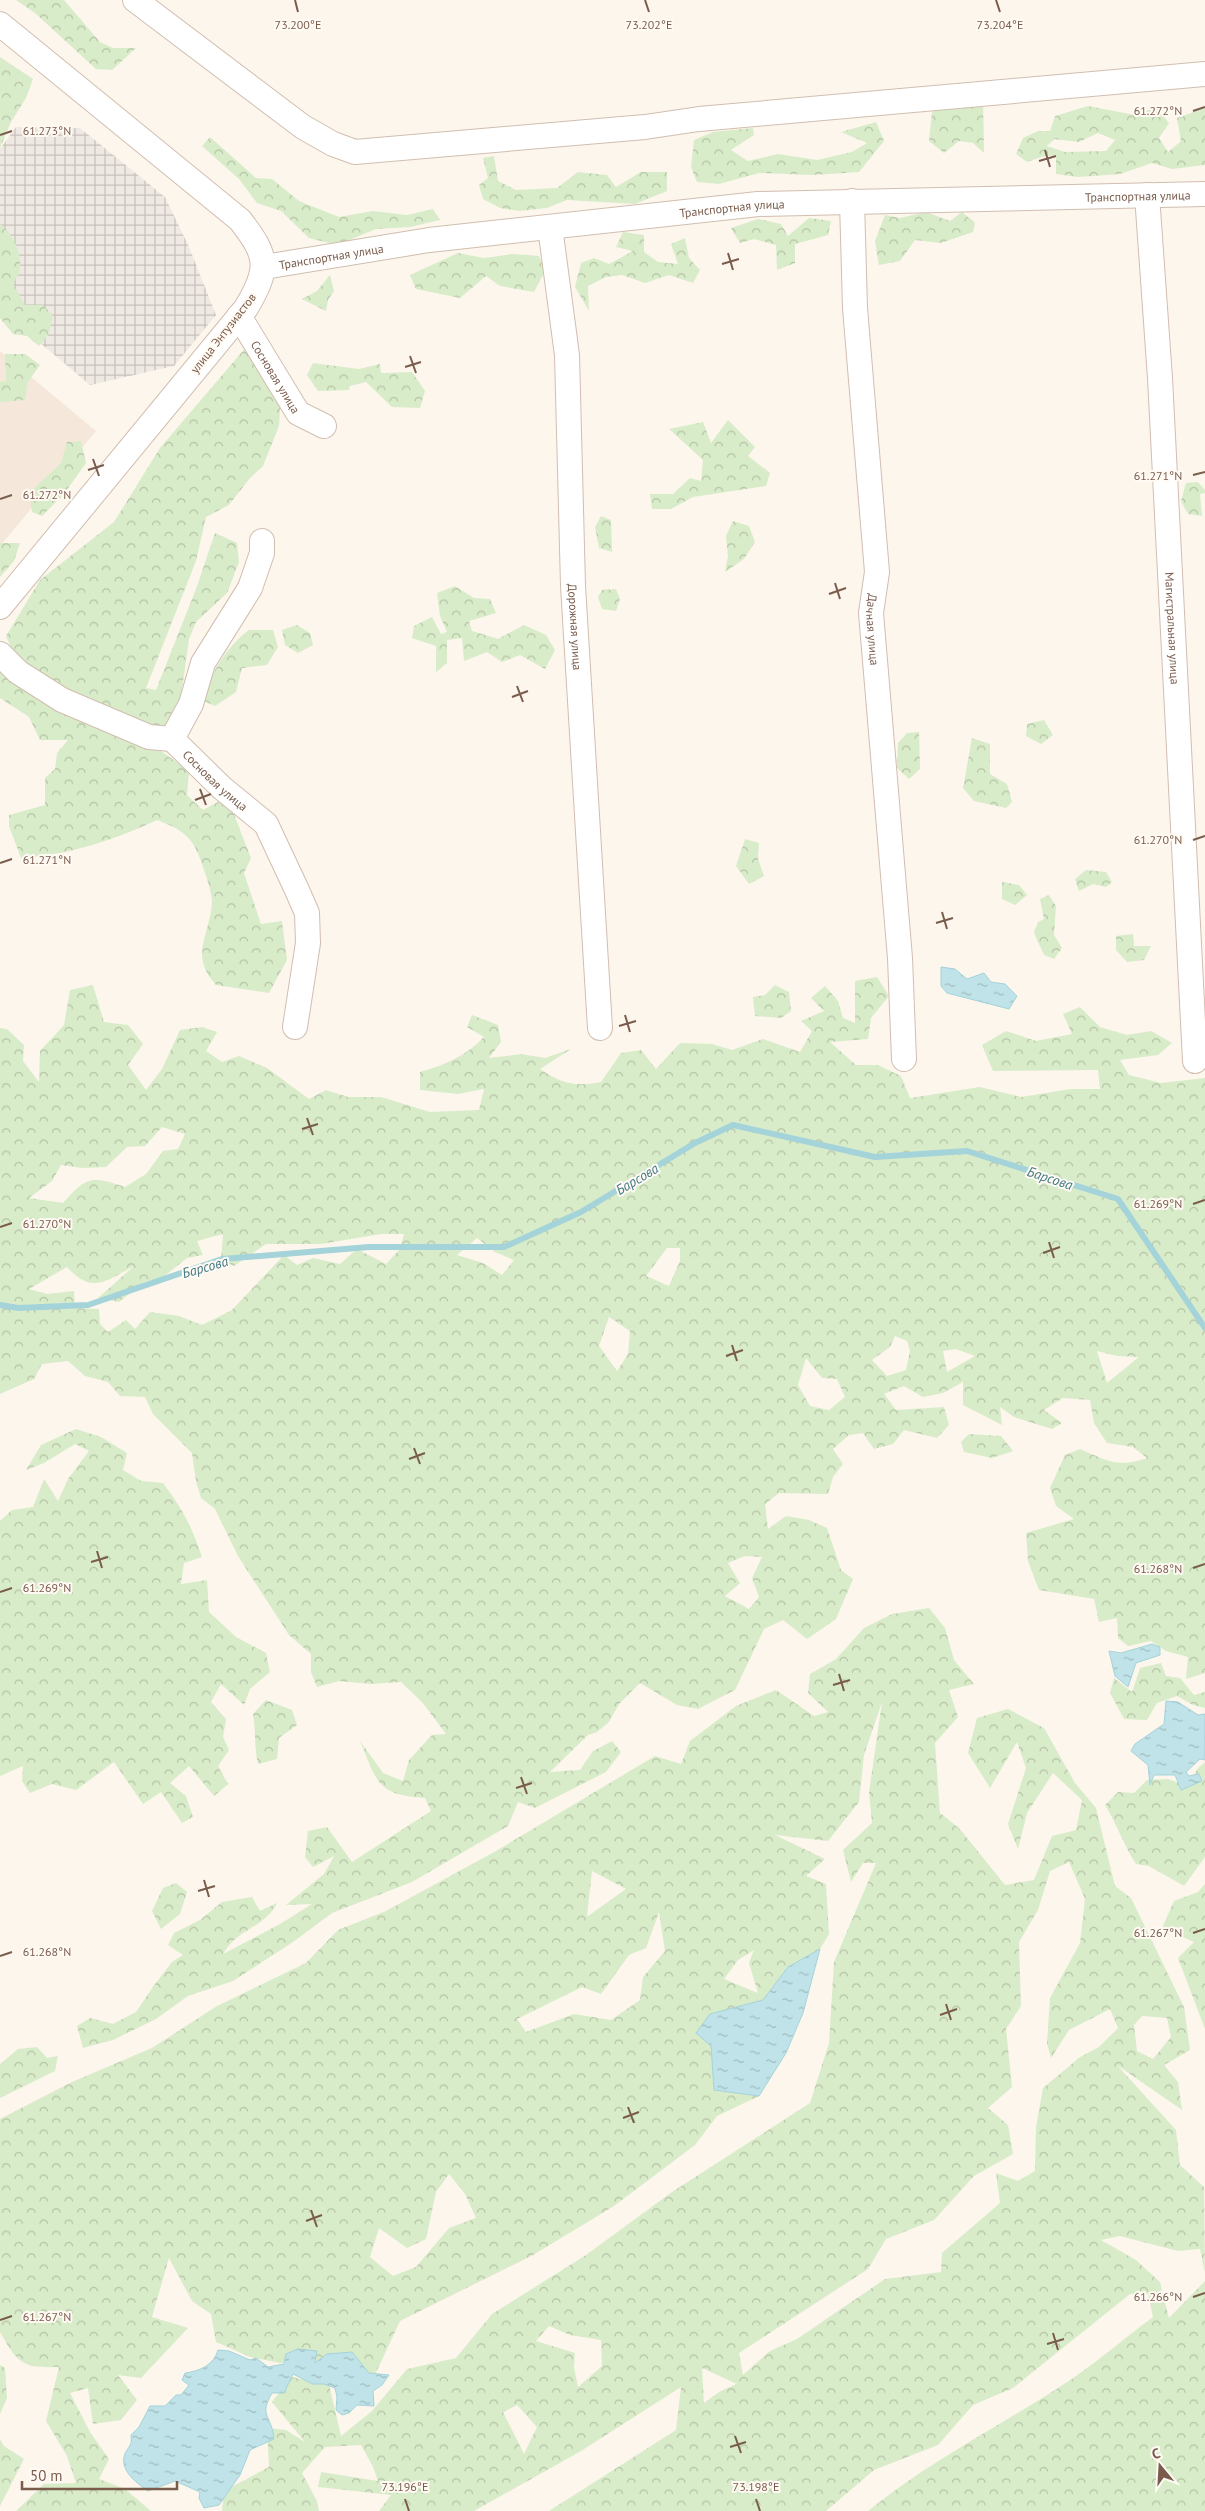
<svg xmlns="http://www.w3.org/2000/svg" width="1205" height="2511" viewBox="0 0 1205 2511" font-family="'PT Sans',sans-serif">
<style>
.residential{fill:#f5e8da}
.industrial{fill:url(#industrial-grid)}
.forest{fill:url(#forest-crowns);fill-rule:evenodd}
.water{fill:url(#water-ripples);stroke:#a5d3da}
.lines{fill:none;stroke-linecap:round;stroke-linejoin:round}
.stream{stroke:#a5d3da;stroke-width:6}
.minor-casing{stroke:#d1beb0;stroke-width:26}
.minor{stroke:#fff;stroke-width:24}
.ticks{fill:none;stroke:#7a5c4d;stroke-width:2}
.labels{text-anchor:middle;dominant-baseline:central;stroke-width:4;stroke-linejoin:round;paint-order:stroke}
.street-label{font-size:12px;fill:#7a5c4d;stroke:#fffaf3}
.water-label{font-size:14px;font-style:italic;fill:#437c86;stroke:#fffaf3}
.ticks-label{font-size:12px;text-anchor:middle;fill:#7a5c4d;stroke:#fffaf3;stroke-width:4;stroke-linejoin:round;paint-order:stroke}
</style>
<defs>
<pattern id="industrial-grid" width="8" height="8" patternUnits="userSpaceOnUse" patternTransform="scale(1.25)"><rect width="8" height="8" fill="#efe9e4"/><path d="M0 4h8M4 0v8" fill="none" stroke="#c7c0bb"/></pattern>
<pattern id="forest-crowns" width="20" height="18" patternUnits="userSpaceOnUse" patternTransform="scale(1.25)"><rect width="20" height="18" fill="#d8ecc9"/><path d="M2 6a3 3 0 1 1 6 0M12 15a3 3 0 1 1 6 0" fill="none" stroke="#b4c2a5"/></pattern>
<pattern id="water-ripples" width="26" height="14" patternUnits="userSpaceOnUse" patternTransform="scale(1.25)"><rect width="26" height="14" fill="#bfe3e8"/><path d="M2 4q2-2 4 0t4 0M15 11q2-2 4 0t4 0" fill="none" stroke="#a0bbbe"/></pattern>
</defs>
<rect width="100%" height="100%" fill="#fdf6ec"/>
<path class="residential" d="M0 351 96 431 0 546Z"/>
<path class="industrial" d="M16 127 80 128 165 197 189 247 216 315 174 366 90 385 0 309V149Z"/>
<g class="forest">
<path d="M16 0H64L100 42 113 48H136L112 70 96 69 35 13Z"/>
<path d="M0 57 33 79 26 98 11 122 0 148Z"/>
<path d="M983 99 984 153 973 143 959 141 944 153 929 141 932 112 949 100Z"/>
<path d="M1088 106 1135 115 1156 107 1169 123 1159 138 1168 152 1181 141 1177 118 1205 108V165L1172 169 1152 163 1120 174 1078 177 1056 174V155L1041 157 1027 162 1016 154 1023 138 1038 131H1050L1055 116ZM1098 133 1115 140 1106 151 1065 152 1047 146 1054 139 1079 142Z"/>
<path d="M876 122 884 141 859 172 813 175 759 173 719 184 697 182 691 167 694 140 713 132 753 128 754 135 731 150 748 161 778 154 817 160 852 152 867 143 841 132Z"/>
<path d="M210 137 256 178 272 179 299 201 339 217 373 211 407 215 433 209 440 220 410 227 376 229 337 245 309 238 281 211 257 203 239 179 202 146Z"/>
<path d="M494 156 498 181 516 190 557 188 578 172 607 175 616 187 641 172H667V191L635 204 567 200 547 208 519 211 500 208 483 199 479 185 488 178 483 158Z"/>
<path d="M926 212 950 221 962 212 975 223 973 232 941 243 915 240 900 261 879 265 875 241 885 215 900 218Z"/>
<path d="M809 218 831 221 828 235 795 244V263L777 270 776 245 754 239 740 243 731 228 758 219 781 224 788 236Z"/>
<path d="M0 224C13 233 22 252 20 269 20 274 15 279 13 283L25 305H43L53 316 49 334 39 346 27 336 13 334 0 318Z"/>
<path d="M623 232 644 235V252L658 262 678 264 671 244 685 238 689 258 700 270 693 283 669 275 645 283 622 275 606 277 588 286 589 311 575 287 581 263 594 258 609 264 633 251 616 247Z"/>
<path d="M458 253 484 258 514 254 539 256 545 271 534 292 500 286 486 276 460 298 416 289 410 275Z"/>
<path d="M330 275 334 291 328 300 326 311 302 299 317 291Z"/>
<path d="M247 346 281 393 279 426 263 466 250 478 229 505 206 517 196 561 146 688 156 690 196 589 215 533 237 543 239 562 227 593 196 622 189 639 181 697 166 727 143 745 161 751 189 771 187 795 203 810 218 802 233 812 251 858 244 873 261 924 282 921 287 960 269 993 216 985C189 955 209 938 212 903 212 894 208 882 205 873 195 841 189 832 157 820 114 840 69 855 21 858L9 826V815L45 805V778L55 769 57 753 68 740H40L29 717 0 698V662L23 676 6 636 40 580 114 522 160 448Z"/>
<path d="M5 354H25L40 365 28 382 25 400 0 402V382L6 381Z"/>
<path d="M313 363 359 369 380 364 381 373 412 372 425 391 420 408 392 407 366 382 350 386 349 390 318 391 307 375Z"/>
<path d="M728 420 755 447 748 456 770 473 766 486 693 497 671 509H652L650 494H673L690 478 701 481 703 460 669 429 703 422 711 443Z"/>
<path d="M81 441 86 463 64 494 42 516 32 512 29 493 61 463 67 442Z"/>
<path d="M1198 482 1205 490V493L1200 494 1202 516 1188 514 1181 501 1186 483Z"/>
<path d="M601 516 611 520 612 552 599 548 595 527Z"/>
<path d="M733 521 749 526 755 542 744 559 725 572 728 556 726 536Z"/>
<path d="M0 543H20L14 561 0 577Z"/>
<path d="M455 586 474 598 490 599 496 613 469 621 472 631 498 639 524 625 546 635 555 650 545 669 520 655 502 662 487 652 464 661 462 638 447 640V663L436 672V646L412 638 414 626 432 617 441 634 447 632 440 616 437 593Z"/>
<path d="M616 589 620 599 616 611 602 609 598 597 602 590Z"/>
<path d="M297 625 310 633 313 645 298 653 285 645 282 630Z"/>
<path d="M249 630H273L278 647 267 665 242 668 236 692 215 706 201 700C213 672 224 649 249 630Z"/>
<path d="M1044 720 1053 735 1041 744 1026 736 1027 724Z"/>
<path d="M919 732 920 769 909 779 897 768 898 743 907 733Z"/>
<path d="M972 738 990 744V774L1007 784 1012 802 1006 808 974 801 963 788Z"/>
<path d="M745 839 759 843 758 859 764 876 749 884 736 866Z"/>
<path d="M1086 870 1106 872 1112 882 1106 887 1093 884 1079 891 1075 879Z"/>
<path d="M1002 882 1019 885 1027 895 1015 905 1002 899Z"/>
<path d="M1049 895 1056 906 1054 935 1062 948 1054 959 1044 955 1034 933 1038 922 1044 919 1040 899Z"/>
<path d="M1133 934 1134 946H1151L1144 960 1127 962 1116 950V936Z"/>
<path d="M877 977 889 996 871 1018 868 1039 830 1042 856 1065H878L901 1076 910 1098 980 1087 1021 1097 1071 1089H1100L1098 1070 993 1071 982 1045 1006 1031 1036 1041 1072 1034 1063 1014 1080 1007 1100 1027 1127 1035 1151 1031 1172 1043 1158 1055 1120 1060 1129 1075 1161 1083 1205 1078V1673L1186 1679 1188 1657 1166 1651 1151 1641 1128 1646 1118 1638 1117 1618 1099 1622 1094 1599 1039 1590 1028 1561 1026 1533 1074 1519 1056 1506 1050 1488 1065 1455 1080 1449C1108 1461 1117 1468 1147 1458L1133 1447 1107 1443 1094 1423 1090 1400 1063 1398 1044 1410 1062 1423 1052 1429 1014 1417 1000 1407 1002 1425 963 1405V1382L943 1393 923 1397 904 1386 884 1394 896 1410 944 1407 949 1425 937 1438 904 1430 893 1444 874 1449 863 1433 849 1435 833 1449 843 1464 833 1477 828 1494 779 1493 765 1504 768 1529 786 1516 809 1520 827 1528 841 1570 853 1579 836 1619 807 1639 783 1620 764 1629 735 1690 698 1709 677 1705 640 1683 619 1704 609 1722 597 1732 588 1735 550 1772 580 1770 593 1751 612 1741 621 1752 606 1772 535 1808 518 1802 508 1826 412 1882 332 1913 293 1942 233 1981 188 1996 156 2019 113 2040 83 2048 77 2026 90 2018 113 2024 136 2012 155 1984 172 1962 183 1955 168 1945 174 1933 200 1920 222 1902 252 1897 260 1911 277 1903C266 1927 238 1928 223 1954L280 1924 312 1904 286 1905 324 1874 334 1856 313 1867 305 1857 308 1831 327 1827 352 1862 431 1811 425 1798C376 1795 377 1781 360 1741L383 1773 403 1781 409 1760 432 1735 446 1734 422 1702 401 1682 371 1684 339 1681 317 1687 311 1672V1654L289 1635 238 1556 215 1509 201 1498 196 1481 192 1453 153 1414 145 1397 120 1396 108 1382 85 1376 68 1361 42 1364 34 1379 0 1394V1028L7 1029 24 1045 23 1061 39 1082 40 1051 64 1025 70 990 93 985 104 1022 128 1025 143 1044 128 1065 146 1090 162 1069 180 1030 202 1027 217 1032 206 1051 222 1062 239 1056 267 1068 309 1099 326 1090 348 1097H381L430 1112 479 1110 484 1089 458 1094 420 1090V1072C445 1065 466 1056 484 1037L467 1027 472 1015 498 1025 501 1042 489 1058 521 1054 545 1058 571 1049 540 1069C562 1084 575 1087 601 1082L621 1053 641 1050 656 1069 680 1043 712 1044 732 1050 763 1039 800 1052 812 1031 801 1021 824 1011 811 998 825 986 838 1001 843 1018 855 1023V981ZM162 1127 185 1134 178 1149 163 1151 146 1174 125 1187C91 1176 87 1176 63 1203L29 1198 52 1181 61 1165 82 1168 106 1167 127 1147 145 1146ZM223 1234 221 1260 234 1266 266 1244H321L381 1234H404L400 1249 386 1264 357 1249 340 1264 313 1258 297 1265 284 1255 232 1310 202 1325 179 1316 150 1312 135 1329 126 1320 108 1332 100 1324 99 1309 75 1308 74 1291 47 1294 29 1289 67 1267C92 1295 106 1281 134 1266L98 1298 119 1302 144 1282 162 1278 187 1258 203 1255 197 1241ZM477 1238 495 1252 514 1260 502 1275 483 1263 457 1255ZM667 1248H680V1261L669 1286 646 1276ZM609 1317 630 1331 628 1354 617 1371 599 1346ZM895 1336 907 1341 910 1351 906 1370 887 1376 872 1360 890 1347ZM956 1349 975 1356 947 1372 943 1351ZM1097 1351 1117 1356 1139 1357 1107 1383ZM806 1358 822 1378 837 1379 845 1397 829 1410 810 1406 798 1385ZM745 1556 762 1557 752 1578 759 1597 749 1609 725 1596 740 1583 728 1563Z"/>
<path d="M775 985 789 992 791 1011 781 1018 755 1016 753 997 765 995Z"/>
<path d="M76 1429 101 1437 127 1453 123 1470 141 1481 163 1483C182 1508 192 1527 202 1557L184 1563 181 1584 207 1580 209 1612 236 1637 266 1653 270 1672 250 1689 244 1705 221 1684 211 1702 226 1719 223 1737 229 1750 218 1766 228 1784 214 1796 189 1766 170 1783 186 1796 193 1817 182 1823 161 1792 143 1804 114 1762 76 1790 52 1784 30 1793 22 1781 23 1766 0 1776V1521L12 1510 33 1507 44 1479 58 1501 68 1479 89 1451 75 1444 44 1463 26 1470 41 1445Z"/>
<path d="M969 1434 1001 1436 1013 1451 992 1458 964 1452 961 1442Z"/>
<path d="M929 1608 945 1628 954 1660 974 1684 949 1690 958 1717 935 1743 940 1813 959 1828 1005 1885 1034 1880 1052 1836 1076 1830 1082 1800 1053 1773 1027 1813 1018 1849 1008 1824 1026 1768 1017 1742 990 1788 968 1753 977 1718 1008 1709 1044 1728 1075 1783 1096 1808 1115 1886 1131 1898 1184 2007 1190 2050 1164 2065 1178 2082 1182 2110 1117 2065 1176 2130 1180 2165 1204 2187 1205 2273 1200 2249 1178 2251 1120 2236 1101 2240 1136 2260 1160 2282 1169 2318 1205 2281V2511H868C927 2463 994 2429 1058 2388 1091 2367 1121 2341 1153 2317L1148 2294H1130L1013 2388 973 2405 938 2445 874 2470 826 2511H549L676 2430 681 2387 581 2451 474 2511H379L391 2495 318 2487 321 2472 378 2481 373 2467 361 2445 325 2447 302 2473 317 2501 319 2511H222L224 2491 269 2467 267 2428 286 2430 305 2442 272 2402 291 2377 329 2384 341 2436 372 2411 407 2369 456 2358 492 2314 586 2255 672 2192 810 2103 829 2043 834 1962 876 1863H863L851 1882 843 1850 872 1823 869 1792 882 1702 864 1755 859 1802 828 1841 775 1835 825 1859 806 1876 826 1884 829 1934 820 1949 788 1967 763 2000 710 2014 714 2090 759 2096 717 2116 695 2145 614 2206 533 2255 400 2321 374 2377 318 2361 280 2363 250 2357 216 2342 211 2314 192 2301 169 2258 152 2317 188 2328 141 2378 118 2375 137 2400 121 2420 93 2424 88 2388 70 2393 90 2432 109 2459 99 2479 125 2489 151 2511H16L44 2484 76 2483 67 2456 46 2421 59 2367C22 2368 18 2364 0 2332V2119L72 2082 152 2048 217 2006 306 1963 338 1930 386 1911 496 1851 655 1756 681 1764 690 1741 736 1706 776 1690 814 1716 828 1712 808 1693 810 1674 836 1659 864 1628 892 1614ZM1069 1862 1085 1899 1080 1943 1050 1998 1047 2043 1051 2058 1069 2030 1110 2009 1118 2028 1099 2047 1080 2057 1043 2088 1036 2127 1035 2171 1018 2181 996 2173 1000 2203 942 2253 941 2272 885 2279 797 2339 770 2351 743 2375 739 2353 868 2269 886 2239 934 2220 974 2176 1013 2154 1008 2125 988 2108 1012 2087 1006 2029 1021 2006 1019 1942 1038 1910 1050 1871ZM592 1871 626 1889 588 1916H587ZM659 1912 665 1951 643 1977 640 2000 611 2020 574 2014 526 2032 517 2019 582 1987 601 1994 629 1955 646 1948ZM754 1950 749 1963 758 1993 724 1979 738 1960ZM1142 2016 1167 2018 1171 2037 1153 2059 1137 2051 1134 2025ZM449 2174 465 2194 476 2218 449 2228 416 2267 393 2276 370 2257 379 2228 407 2248 426 2239 436 2192ZM549 2326 570 2335 601 2340 602 2366 578 2387 574 2367 575 2353 536 2341ZM702 2368 737 2384H736L719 2392 704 2403ZM517 2405 537 2427 524 2454 503 2412Z"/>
<path d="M1161 1663 1166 1676 1180 1678 1194 1695 1205 1692V1708L1193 1705 1177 1696 1157 1703 1147 1720 1124 1719 1110 1693 1114 1678 1132 1692 1140 1668Z"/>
<path d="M266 1700 292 1710 297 1725 279 1738 277 1759 258 1764C254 1747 256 1731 253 1714Z"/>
<path d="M1205 1762V1857L1184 1886 1149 1866 1136 1864C1123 1844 1117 1824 1105 1805L1118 1792 1134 1793 1147 1780 1168 1779 1187 1786 1198 1768Z"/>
<path d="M176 1883 187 1892 180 1914 161 1929 152 1911 163 1888Z"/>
<path d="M1205 1884V2029L1178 1958 1194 1942 1162 1928 1174 1901 1198 1892Z"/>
<path d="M37 2047 47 2058 58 2056 55 2071 0 2098V2064L18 2049Z"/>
<path d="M0 2365 5 2368 7 2398 0 2414Z"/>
<path d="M0 2439 4 2446 24 2459 0 2506Z"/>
</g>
<g class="water">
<path d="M941 967 955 969 967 979 984 973 991 982 1005 984 1017 996 1009 1009 947 993 941 986Z"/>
<path d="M1152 1644 1160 1647V1655L1136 1663 1128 1687 1115 1676 1109 1651 1121 1653Z"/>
<path d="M1166 1701 1178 1702 1198 1715 1205 1714V1760L1200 1759 1186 1772 1189 1776 1199 1774 1202 1781 1181 1790 1175 1775H1154L1150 1785 1148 1765 1131 1751 1135 1744 1164 1724Z"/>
<path d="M820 1949 803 2013 786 2053 759 2096 714 2090 711 2046 696 2033 710 2014 763 2000 788 1967Z"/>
<path d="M298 2349 317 2351 315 2363 327 2354 352 2352 369 2373 389 2375 382 2385 373 2391 374 2406 357 2405 349 2413 342 2415 336 2410 337 2397 335 2388 324 2384H313L293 2374 284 2393H272C258 2417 272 2415 274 2439L250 2450 240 2475 219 2505 204 2508 199 2498 200 2492 175 2481 148 2491C138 2484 121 2472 124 2457 126 2447 133 2448 131 2435L139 2427 150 2406H165L176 2395H181L189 2385 182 2380 185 2373C200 2371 214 2365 218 2350L229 2351 250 2360 256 2358 268 2367 284 2364 286 2354Z"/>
</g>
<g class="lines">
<path class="stream" d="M0 1305 18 1308 88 1305 222 1259 369 1247H504L581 1212 695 1143 733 1125 875 1157 967 1151 1118 1199 1205 1328"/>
<defs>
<g id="minor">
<path d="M135 0 303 127 333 144 355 152 645 127 699 119 1205 74"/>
<path d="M0 24 240 220C268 256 270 268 246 308L0 607"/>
<path id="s1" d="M1147 195 1160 378 1195 1061"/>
<path id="s2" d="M852 201 855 308 877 572 871 613 900 958 904 1059"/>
<path id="s3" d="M550 227 567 355 573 586 600 1028"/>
<path id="s4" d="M264 267 429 240 758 204 1205 194"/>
<path id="s5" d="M239 316 298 413 324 426"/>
<path id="s6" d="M262 541V553L250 588 203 663 191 704 172 739 222 788 266 824 296 888 307 913 308 943 295 1027"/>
<path d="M0 654 18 672 62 700 149 737 172 739"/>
</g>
</defs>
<use href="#minor" class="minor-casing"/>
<use href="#minor" class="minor"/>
</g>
<path class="ticks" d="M295 0 298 12M645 0 649 12M996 0 1000 12M1193 111 1205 107M0 135 12 131M1045 150 1050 167M1039 161 1056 156M728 253 733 270M722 264 739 259M410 356 416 373M405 367 421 362M93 459 99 476M88 470 104 465M1193 475 1205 472M0 499 12 495M835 583 840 599M829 594 846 588M517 686 523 702M512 697 528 691M200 789 206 805M195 800 211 794M1193 840 1205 836M0 863 12 859M942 912 947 929M936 923 953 918M625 1015 630 1032M619 1026 636 1021M307 1118 313 1135M302 1129 318 1124M1193 1204 1205 1200M0 1227 12 1223M1049 1242 1054 1258M1043 1253 1060 1247M732 1345 737 1361M726 1356 743 1350M414 1448 420 1464M409 1459 425 1453M97 1551 102 1568M91 1562 108 1557M1193 1568 1205 1564M0 1592 12 1588M839 1674 844 1691M833 1685 850 1680M521 1777 527 1794M516 1788 532 1783M204 1880 209 1897M198 1891 215 1886M1193 1933 1205 1929M0 1956 12 1952M946 2004 951 2020M940 2015 957 2009M628 2107 634 2123M623 2118 639 2112M311 2210 317 2227M306 2221 322 2215M1193 2297 1205 2293M0 2320 12 2316M1053 2333 1058 2350M1047 2344 1064 2339M735 2436 741 2453M730 2447 746 2442M405 2499 409 2511M756 2499 760 2511"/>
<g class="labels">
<g class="street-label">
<text stroke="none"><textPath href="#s4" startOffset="878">Транспортная улица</textPath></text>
<text stroke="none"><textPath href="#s4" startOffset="472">Транспортная улица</textPath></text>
<text stroke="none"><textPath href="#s4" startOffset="68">Транспортная улица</textPath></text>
<text transform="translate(223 333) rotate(-52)">улица Энтузиастов</text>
<text stroke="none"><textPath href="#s5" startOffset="71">Сосновая улица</textPath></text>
<text stroke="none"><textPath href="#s3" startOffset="401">Дорожная улица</textPath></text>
<text stroke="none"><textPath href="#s1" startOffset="434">Магистральная улица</textPath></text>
<text stroke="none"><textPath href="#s2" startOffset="430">Дачная улица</textPath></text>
<text stroke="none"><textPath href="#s6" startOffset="280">Сосновая улица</textPath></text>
</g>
<g class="water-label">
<text transform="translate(1050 1178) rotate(18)">Барсова</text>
<text transform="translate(637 1179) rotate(-31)">Барсова</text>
<text transform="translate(205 1267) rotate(-16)">Барсова</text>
</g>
</g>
<g class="ticks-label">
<text x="298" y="29">73.200°E</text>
<text x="649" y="29">73.202°E</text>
<text x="1000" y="29">73.204°E</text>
<text x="1158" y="115">61.272°N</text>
<text x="47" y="135">61.273°N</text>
<text x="1158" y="480">61.271°N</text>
<text x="47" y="499">61.272°N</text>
<text x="1158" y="844">61.270°N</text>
<text x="47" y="864">61.271°N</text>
<text x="1158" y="1208">61.269°N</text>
<text x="47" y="1228">61.270°N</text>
<text x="1158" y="1573">61.268°N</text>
<text x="47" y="1592">61.269°N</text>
<text x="1158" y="1937">61.267°N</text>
<text x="47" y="1956">61.268°N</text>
<text x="1158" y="2301">61.266°N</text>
<text x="47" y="2321">61.267°N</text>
<text x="405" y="2491">73.196°E</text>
<text x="756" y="2491">73.198°E</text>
</g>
<g transform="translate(1160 2466) rotate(342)" stroke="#fffaf3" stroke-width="4" paint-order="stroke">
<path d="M0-4L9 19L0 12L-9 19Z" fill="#7a5c4d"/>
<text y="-8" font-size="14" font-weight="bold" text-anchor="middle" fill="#7a5c4d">С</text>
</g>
<path d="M22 2481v8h155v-8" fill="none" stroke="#7a5c4d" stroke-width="2.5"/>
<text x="30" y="2481" font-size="15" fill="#7a5c4d" stroke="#fffaf3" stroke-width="4" paint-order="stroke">50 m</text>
</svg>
